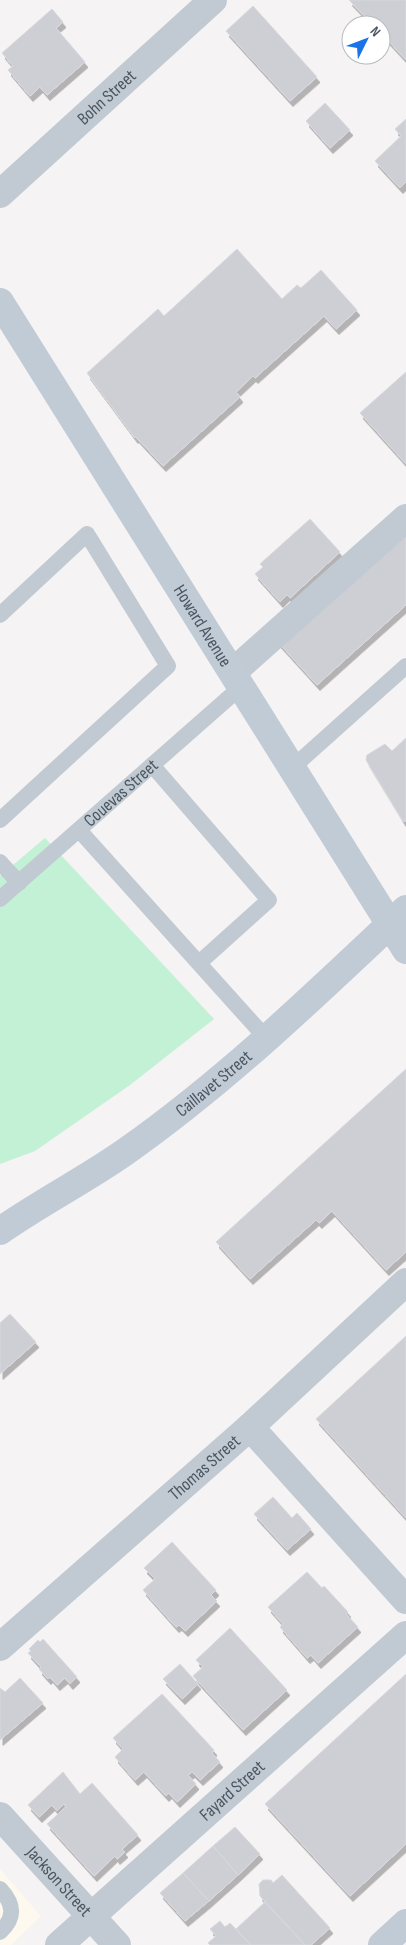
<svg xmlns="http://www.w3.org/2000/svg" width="406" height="1945" font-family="'Sofia Sans Condensed',sans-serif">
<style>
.commercial{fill:#fdf9ef}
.green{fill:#c3f1d5}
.building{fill:#cdcfd5;stroke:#d7d9de;filter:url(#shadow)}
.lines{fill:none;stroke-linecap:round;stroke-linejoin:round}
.lane{stroke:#c1cad2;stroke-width:16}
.street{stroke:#c1cad2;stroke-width:28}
.secondary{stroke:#c1cbd6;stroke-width:28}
.labels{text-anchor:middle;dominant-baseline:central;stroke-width:4;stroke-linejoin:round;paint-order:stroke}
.street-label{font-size:18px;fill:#4a5661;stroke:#fff}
</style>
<defs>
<filter id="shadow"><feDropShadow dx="3" dy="5.5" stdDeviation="0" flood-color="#0004"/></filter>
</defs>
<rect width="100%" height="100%" fill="#f5f3f3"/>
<path class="commercial" d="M0 1869 41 1916 11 1945H0Z"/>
<path class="green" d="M45 838 214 1019 130 1085 35 1151 0 1164V876Z"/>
<path class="building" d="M349 0H406V60L381 33V25H373Z
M253 6 317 77 290 101 226 31Z
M52 9 63 22 56 28 85 62 47 95 40 87 30 96 8 70 13 66 2 53Z
M325 103 350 130 330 148 306 121Z
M406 119V182L400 188 375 161 401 136 395 129Z
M237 249 282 299 297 285 301 288 321 270 357 310 336 329 324 316 255 378 253 376 236 392 240 397 163 466 136 437 135 438 87 373 158 309 164 316Z
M406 372V464L360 413Z
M310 519 340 552 290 598 287 595 280 602 255 574 263 567 260 564Z
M406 529V605L317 685 277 641Z
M406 738V821H403L366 760 367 755 385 744 392 751Z
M406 1069V1252L386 1270 332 1211 319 1223 316 1220 250 1279 216 1242Z
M10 1314 36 1342 0 1374V1323Z
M406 1336V1518L316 1419Z
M273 1497 292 1518 297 1513 311 1529 287 1550 254 1514Z
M172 1542 216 1590 211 1595 217 1601 185 1631 179 1625 176 1627 143 1590 155 1579 144 1568Z
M307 1572 322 1588 324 1586 348 1612 346 1614 358 1627 318 1663 311 1655 307 1658 280 1627 283 1624 268 1607Z
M230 1628 287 1690 243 1730 193 1676 203 1667 196 1660Z
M43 1639 77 1677 70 1684 65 1678 57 1685 50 1677 48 1679 39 1669 41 1667 28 1653 31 1651 29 1649 38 1640 40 1642Z
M180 1664 198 1684 182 1699 163 1679Z
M406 1674V1844L350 1896 265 1804Z
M20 1678 43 1703 0 1740V1688L5 1692Z
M162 1694 214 1750 212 1753 220 1762 200 1780 192 1772 188 1775 196 1784 177 1802 169 1793 166 1796 144 1772 135 1780 115 1757 123 1749 113 1738Z
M63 1772 80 1794 92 1783 138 1835 122 1849 125 1852 117 1859 115 1856 94 1876 47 1824 66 1807 64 1804 57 1811 52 1805 39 1817 28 1805Z
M235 1827 260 1854 238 1875 213 1846Z
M213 1846 238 1875 209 1901 183 1873Z
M183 1873 209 1901 185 1921 160 1893Z
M282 1875 330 1928 311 1945H305L260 1896 259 1884 263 1880H271L273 1883Z
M265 1902 305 1945H251L236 1929Z
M220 1921 225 1927 230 1923 251 1945H210L208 1943 216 1936 210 1929Z"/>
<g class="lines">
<g class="lane">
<path d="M0 615 87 534 168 666 0 820"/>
<path d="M152 765 269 900 199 963"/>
<path d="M292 768 406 666"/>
<path d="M79 830 266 1038"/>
<path d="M0 862 19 883"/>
<path id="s1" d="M0 899 242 686"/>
<path d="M0 1889C14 1904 16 1917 0 1932"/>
</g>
<g class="street">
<path id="s2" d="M0 194 213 0"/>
<path d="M233 672 406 518"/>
<path d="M250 1427 406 1600"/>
<path id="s3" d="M0 1647 250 1427 406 1282"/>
<path id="s4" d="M0 1816 117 1945"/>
<path id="s5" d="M59 1945 406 1635"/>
</g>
<g class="secondary">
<path id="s6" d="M0 302 406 950"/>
<path id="s7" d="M0 1231C40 1203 85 1180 125 1152 226 1081 316 994 406 909"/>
<path d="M382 1945 406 1923"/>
</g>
</g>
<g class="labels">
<g class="street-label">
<text stroke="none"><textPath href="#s2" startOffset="144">Bohn Street</textPath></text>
<text stroke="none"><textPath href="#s6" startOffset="382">Howard Avenue</textPath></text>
<text stroke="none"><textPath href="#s1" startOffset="161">Couevas Street</textPath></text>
<text stroke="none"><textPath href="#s7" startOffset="260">Caillavet Street</textPath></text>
<text stroke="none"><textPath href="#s3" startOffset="272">Thomas Street</textPath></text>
<text stroke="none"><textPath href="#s5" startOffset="232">Fayard Street</textPath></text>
<text stroke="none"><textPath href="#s4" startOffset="88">Jackson Street</textPath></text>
</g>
</g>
<g transform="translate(366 40) rotate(48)"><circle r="24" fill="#ffffff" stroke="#b7bbc0"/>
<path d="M0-4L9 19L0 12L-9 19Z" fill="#1a73e8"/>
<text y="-8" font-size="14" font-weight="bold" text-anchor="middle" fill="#4a5661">N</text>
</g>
</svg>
